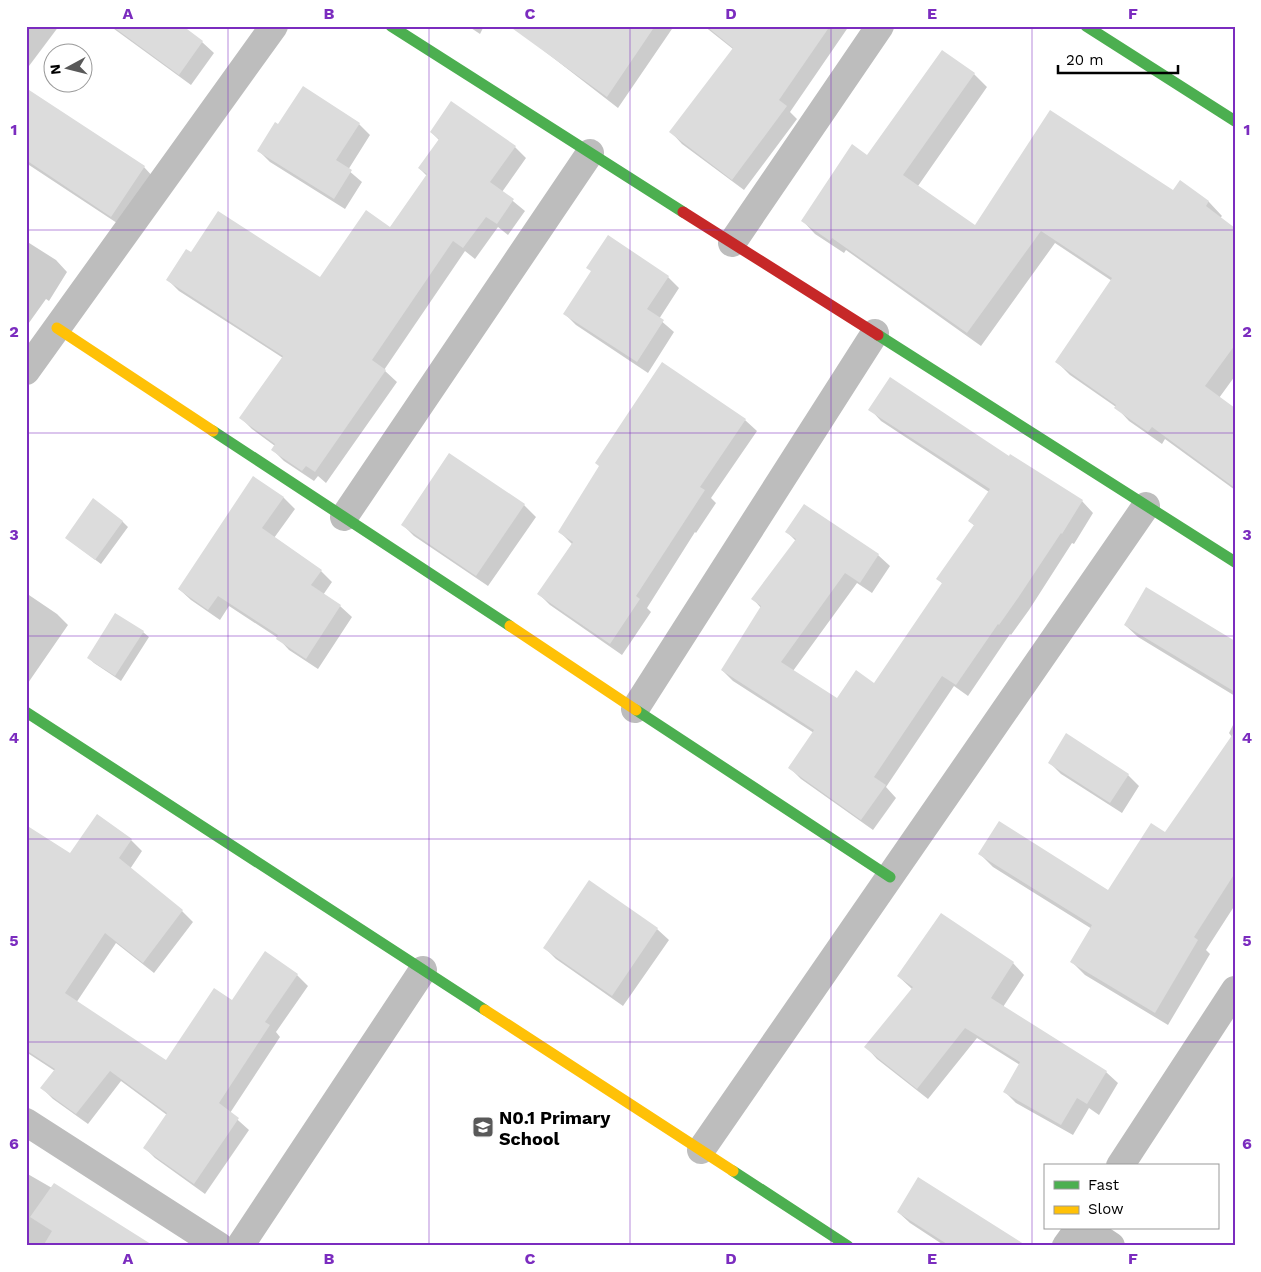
<svg xmlns="http://www.w3.org/2000/svg" width="1261" height="1272" font-family="'Work Sans',sans-serif">
<style>
.shadow{fill:#0003}
.building{fill:#dcdcdc}
.lines{fill:none;stroke-linecap:round;stroke-linejoin:round}
.street{stroke:#bdbdbd;stroke-width:28}
.fast{stroke:#4caf50;stroke-width:11}
.slow{stroke:#ffc107;stroke-width:11}
.jam{stroke:#c62828;stroke-width:11}
.grid{fill:none;stroke:#7b2cbf;stroke-width:1;stroke-opacity:0.55}
.labels{text-anchor:middle;dominant-baseline:central;stroke-width:4.5;stroke-linejoin:round;paint-order:stroke}
.poi-label{font-size:18px;font-weight:bold;fill:#000;stroke:#fff;text-anchor:start}
.neatline{fill:none;stroke:#7b2cbf;stroke-width:2}
.grid-label{font-size:16px;text-anchor:middle;font-weight:bold;fill:#7b2cbf}
</style>
<rect width="100%" height="100%" fill="#fff"/>
<path class="shadow" d="M26 26H59L26 70Z
M110 26H181L202 42 214 53 191 85Z
M468 26H484L480 34Z
M512 26H674L618 108Z
M704 26H849L790 112 797 119 744 190 682 144 671 132 733 49Z
M974 74 987 87 918 186 976 227 1174 192 1180 182 1209 202 1222 216 1220 218 1235 230V376L1219 398 1235 409V490L1165 439 1162 444 1129 421 1116 407 1070 375 1057 362 1112 281 1055 243 981 346 846 250 844 253 815 234 802 220 868 156Z
M359 124 370 135 348 170 362 182 345 209 270 162 259 151Z
M431 132 515 147 526 158 502 192 525 211 508 235 498 227 475 259 465 251 384 370 397 382 326 483 318 476 314 481 284 461 273 450 275 446 252 429 241 418 283 358 179 291 168 280 191 253 320 279 390 228 427 176 419 168 439 140Z
M26 141 144 167 155 179 123 227 29 165 26 162Z
M26 241 56 260 67 272 49 301 46 299 26 327Z
M668 277 679 288 659 319 674 332 648 373 576 325 565 314Z
M870 409 1010 458 1082 501 1093 513 1074 544 1072 543 1029 610 1011 635 1010 634 968 696 954 686 886 787 896 798 873 830 801 779 789 767 814 733 733 681 722 670 761 608 753 599 796 541 787 532 878 555 890 566 872 593 857 583 793 671 837 699 875 685 943 584 938 579 975 526 969 521 989 492 881 421Z
M745 420 757 431 711 498 716 503 696 533 695 532 647 608 651 612 622 655 550 605 539 594 572 544 560 532Z
M450 455 524 505 536 517 488 586 414 536 403 525Z
M254 478 284 498 295 509 274 538 321 571 332 582 323 595 340 606 352 617 318 669 289 650 278 638 229 606 220 620 191 600 179 589Z
M122 521 128 527 101 564 66 538Z
M26 593 57 614 68 625 28 683 26 682Z
M1125 625 1235 647V696L1138 637Z
M143 632 149 637 121 681 94 663 89 658Z
M1235 721V905L1206 950 1210 954 1168 1025 1085 975 1072 962 1092 929 993 867 980 854 1108 891 1165 834 1232 737 1229 733Z
M1050 763 1128 775 1139 786 1122 813 1061 774Z
M26 826 70 854 131 840 142 851 130 869 182 911 193 922 154 973 116 943 76 1003 167 1062 232 1001 297 975 308 986 276 1032 280 1037 230 1113 249 1130 205 1194 155 1158 145 1148 167 1115 121 1081 88 1124 53 1099 42 1088 55 1071 26 1052Z
M941 915 1013 963 1024 975 1003 1007 1106 1072 1118 1083 1099 1115 1089 1108 1073 1135 1016 1103 1005 1092 1020 1065 977 1038 928 1099 877 1059 866 1047 912 989 898 976Z
M657 929 669 940 623 1006 556 959 545 948Z
M26 1173 52 1188 149 1246H26Z
M898 1212 1003 1246H945L910 1223Z"/>
<path class="building" d="M112 26H183L203 41 179 75Z
M509 26H655L607 97Z
M706 26H830L779 100 787 106 732 180 669 132 733 48Z
M942 50 975 73 903 175 975 225 1050 110 1173 190 1180 180 1209 201 1206 206 1235 228V345L1205 386 1235 408V488L1152 427 1148 432 1114 408 1116 405 1055 362 1112 278 1041 231 967 333 832 238 830 241 801 221 852 144 867 155Z
M303 86 360 123 336 160 352 170 334 199 257 151 275 122 278 124Z
M26 88 145 166 111 217 26 160Z
M451 101 516 146 490 182 514 199 497 224 486 217 463 248 453 241 372 360 386 370 315 472 306 466 302 471 271 450 275 444 239 418 283 356 166 280 186 249 191 252 218 211 320 277 366 210 390 227 427 174 418 168 439 139 430 132Z
M608 235 669 276 647 309 664 320 637 362 563 314 591 271 586 268Z
M662 362 746 419 700 487 705 490 636 596 640 599 610 644 537 594 573 542 558 532 599 466 595 463Z
M890 377 1009 456 1010 454 1083 500 1062 534 1061 533 1018 598 999 625 998 624 956 685 942 676 874 777 886 785 861 820 788 768 814 730 721 670 761 606 751 599 796 539 785 532 804 504 879 554 860 583 845 573 781 662 837 698 856 670 874 683 942 583 936 579 974 525 968 521 990 489 868 410Z
M449 453 525 504 476 576 401 525Z
M253 476 284 497 262 528 322 570 311 585 341 605 306 659 276 639 278 635 218 596 208 610 178 589Z
M93 498 123 521 95 560 65 538Z
M1146 587 1235 641V692L1124 625Z
M115 613 144 631 115 676 87 658Z
M1235 731V873L1194 937 1198 940 1155 1013 1070 962 1092 925 978 854 999 821 1108 890 1151 823 1165 832Z
M1066 733 1129 774 1110 803 1048 763Z
M97 814 132 839 119 858 183 910 143 963 105 933 65 993 166 1060 214 988 232 1000 265 951 298 974 265 1022 270 1025 219 1103 239 1118 194 1184 143 1148 167 1113 110 1071 76 1114 40 1088 55 1069 26 1050V825L70 853Z
M589 880 658 928 612 996 543 948Z
M941 913 1014 962 991 998 1107 1071 1087 1104 1077 1098 1061 1125 1003 1092 1020 1062 965 1028 917 1089 864 1047 913 987 897 976Z
M918 1177 1027 1246H950L897 1212Z
M54 1183 154 1246H43L52 1231 30 1217Z"/>
<g class="lines">
<path class="street" d="M732 243 880 26
M26 371 274 26
M344 517 590 153
M635 709 875 333
M26 1122 219 1246
M701 1150 1146 506
M1120 1166 1235 990
M1084 1228 1111 1246
M240 1246 423 970
M1066 1246 1079 1228"/>
<path class="fast" d="M391 26 683 212
M1086 26 1235 121
M878 335 1235 562
M213 431 510 626
M636 710 890 877
M26 712 485 1010
M733 1171 848 1246"/>
<path class="slow" d="M57 328 213 431
M510 626 636 710
M485 1010 733 1171"/>
<path class="jam" d="M683 212 878 335"/>
</g>
<path class="grid" d="M228 26V1246M429 26V1246M630 26V1246M831 26V1246M1032 26V1246M26 230H1235M26 433H1235M26 636H1235M26 839H1235M26 1042H1235"/>
<defs>
<g id="school-square" transform="scale(1.125)"><rect x="-9" y="-9" width="18" height="18" rx="4" fill="#595959" stroke="#fff"/><path d="M0-5L7-2L0 1L-7-2ZM-4 1L0 2.5L4 1V4Q0 6-4 4Z" fill="#fff"/></g>
</defs>
<g fill-rule="evenodd">
<use href="#school-square" x="483" y="1127"/>
</g>
<g class="labels">
<g class="poi-label">
<text x="499" y="1117">N0.1 Primary<tspan x="499" dy="21">School</tspan></text>
</g>
</g>
<rect width="1261" height="1272" fill="none" stroke="#ffffff" stroke-width="55"/>
<rect x="1044" y="1164" width="175" height="65" fill="#ffffff" stroke="#999999"/>
<rect x="1054" y="1181" width="25" height="8" fill="#4caf50" stroke="#999999"/>
<text x="1088" y="1190" font-size="15" fill="#000000">Fast</text>
<rect x="1054" y="1206" width="25" height="8" fill="#ffc107" stroke="#999999"/>
<text x="1088" y="1214" font-size="15" fill="#000000">Slow</text>
<g transform="translate(68 68) rotate(263)"><circle r="24" fill="#ffffff" stroke="#999999"/>
<path d="M0-4L9 19L0 12L-9 19Z" fill="#595959"/>
<text y="-8" font-size="14" font-weight="bold" text-anchor="middle" fill="#000000">N</text>
</g>
<path d="M1058 65v8h120v-8" fill="none" stroke="#000000" stroke-width="2.5"/>
<text x="1066" y="65" font-size="15" fill="#000000" stroke="#ffffff" stroke-width="4" paint-order="stroke">20 m</text>
<rect x="28" y="28" width="1206" height="1216" class="neatline"/>
<g class="grid-label">
<text x="128" y="19">A</text>
<text x="329" y="19">B</text>
<text x="530" y="19">C</text>
<text x="731" y="19">D</text>
<text x="932" y="19">E</text>
<text x="1133" y="19">F</text>
<text x="14" y="135">1</text>
<text x="1247" y="135">1</text>
<text x="14" y="337">2</text>
<text x="1247" y="337">2</text>
<text x="14" y="540">3</text>
<text x="1247" y="540">3</text>
<text x="14" y="743">4</text>
<text x="1247" y="743">4</text>
<text x="14" y="946">5</text>
<text x="1247" y="946">5</text>
<text x="14" y="1149">6</text>
<text x="1247" y="1149">6</text>
<text x="128" y="1264">A</text>
<text x="329" y="1264">B</text>
<text x="530" y="1264">C</text>
<text x="731" y="1264">D</text>
<text x="932" y="1264">E</text>
<text x="1133" y="1264">F</text>
</g>
</svg>
